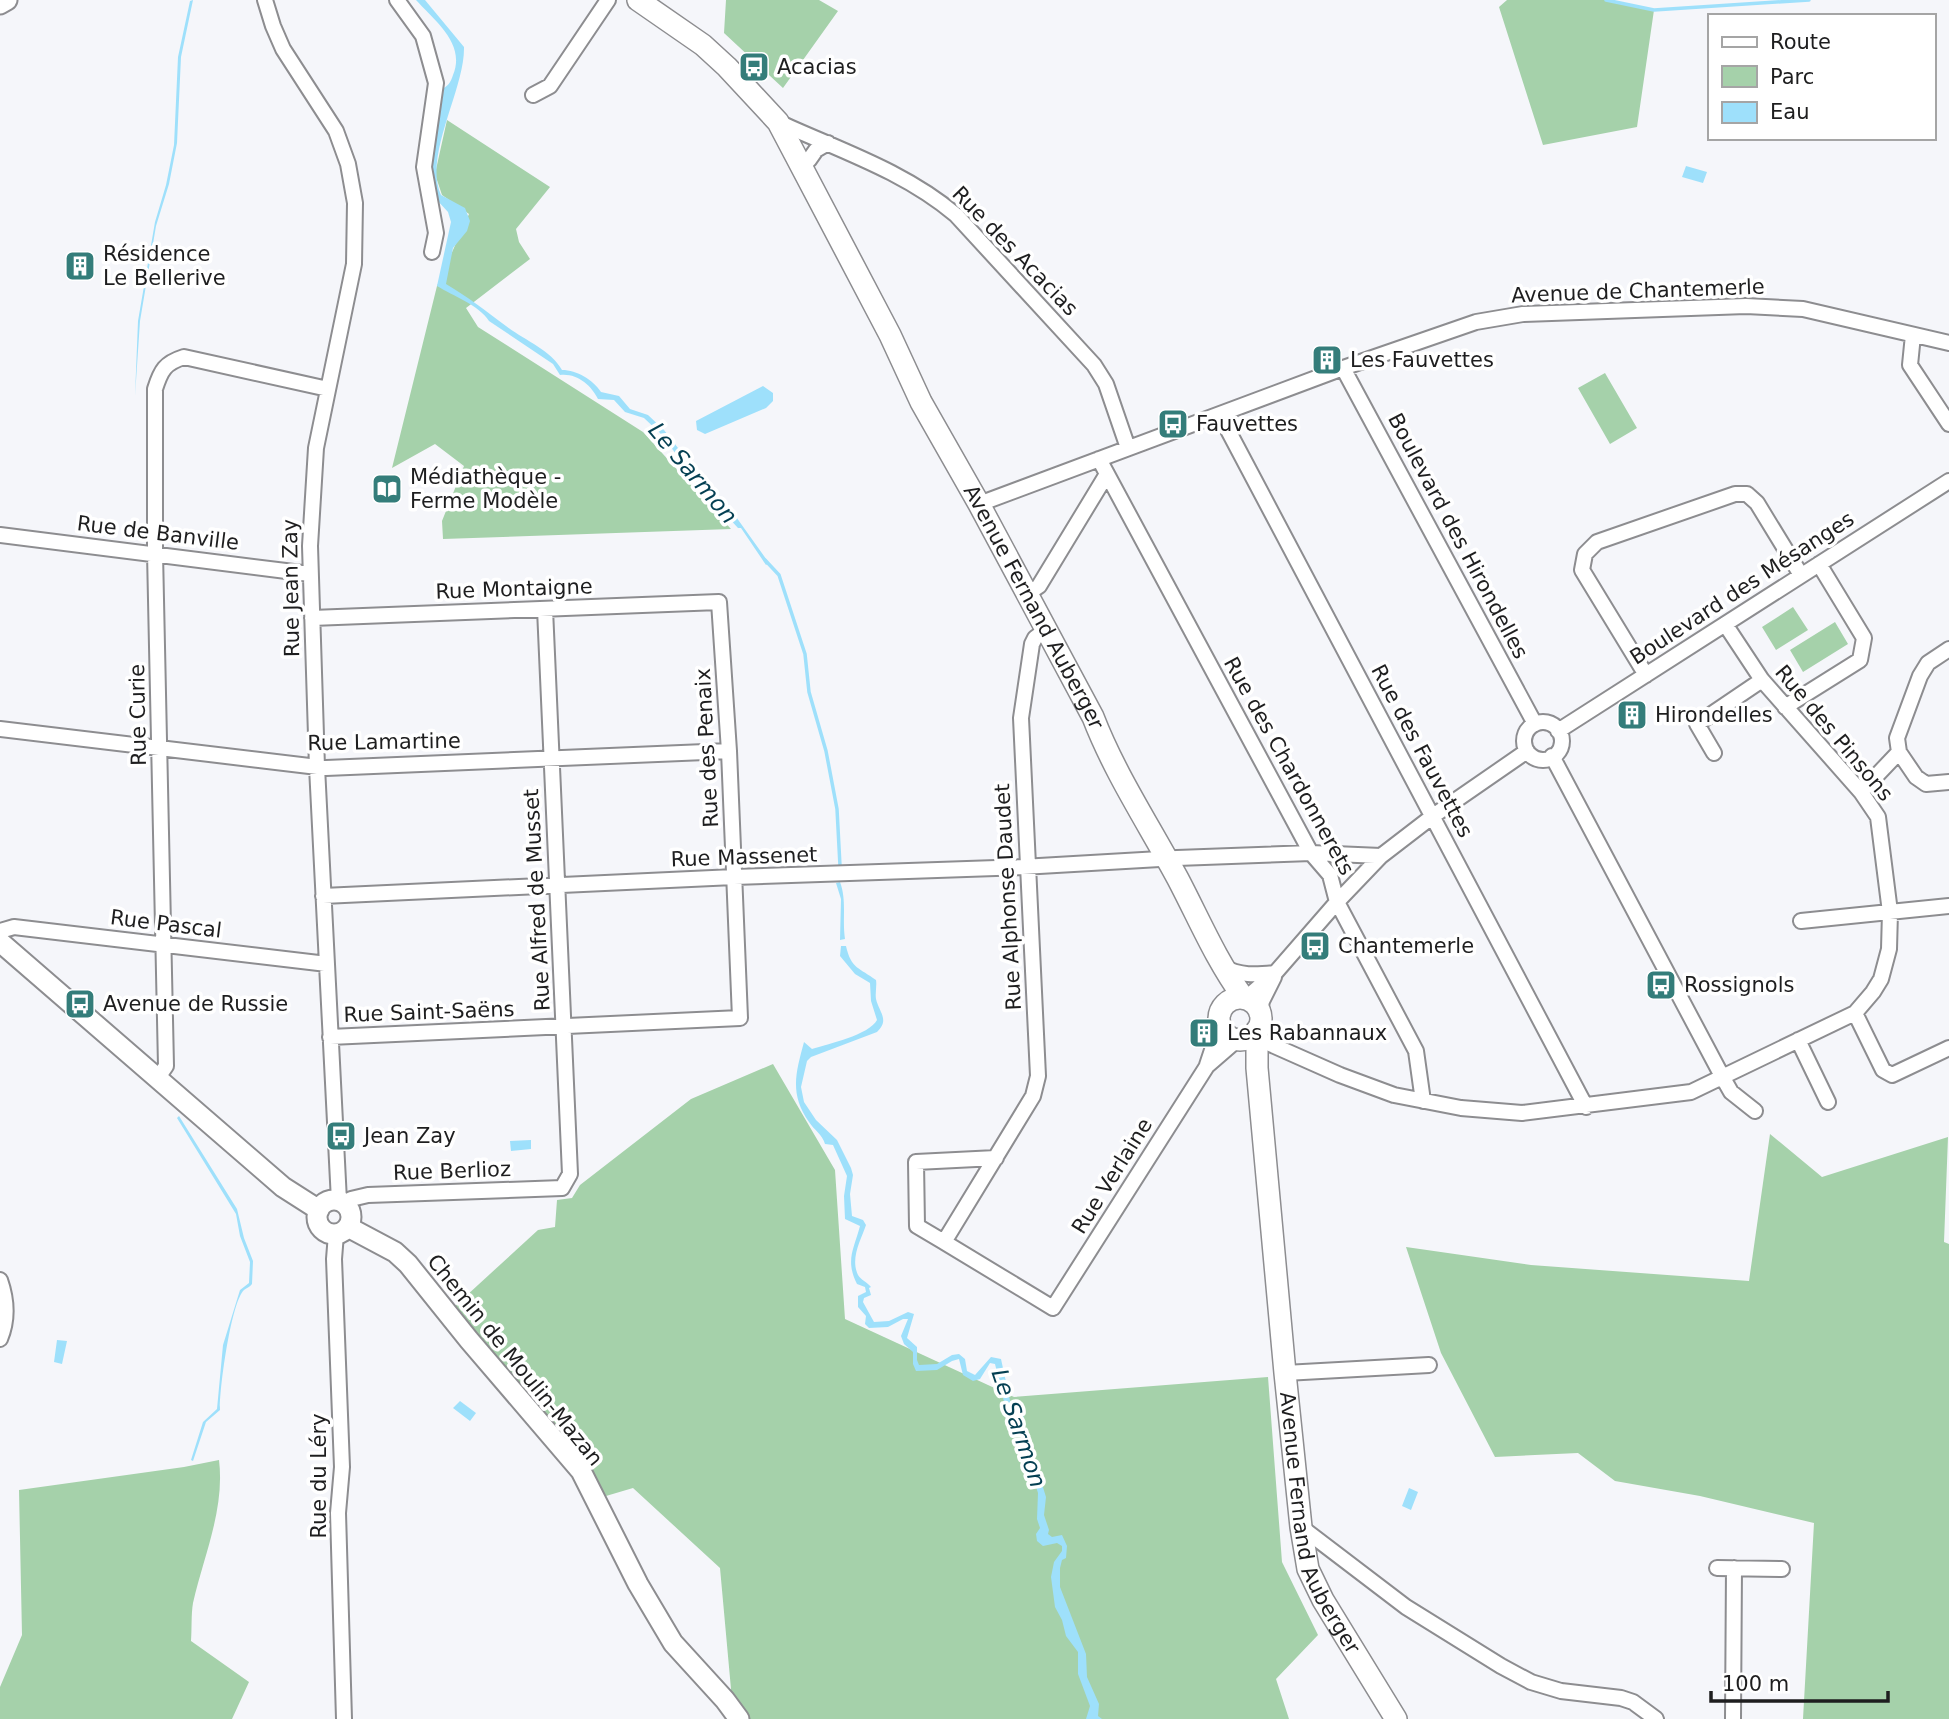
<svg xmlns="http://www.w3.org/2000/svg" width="1949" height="1719" font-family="'DejaVu Sans',sans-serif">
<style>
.green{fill:#a5d1aa}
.water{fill:#9ee0fb}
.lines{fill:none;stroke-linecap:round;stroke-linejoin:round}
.stream{stroke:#9ee0fb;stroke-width:3.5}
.street-casing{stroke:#8d8d90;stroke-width:18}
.secondary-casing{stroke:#8d8d90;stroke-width:23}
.primary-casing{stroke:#8d8d90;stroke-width:24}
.street{stroke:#fff;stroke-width:14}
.secondary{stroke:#fff;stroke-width:19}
.primary{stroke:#fff;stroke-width:21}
.labels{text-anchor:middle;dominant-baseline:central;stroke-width:7;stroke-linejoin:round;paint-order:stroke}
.poi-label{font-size:21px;fill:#1e1e1f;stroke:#fff;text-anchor:start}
.street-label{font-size:21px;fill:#1e1e1f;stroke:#fff}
.water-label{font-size:23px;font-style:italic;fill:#043f52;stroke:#fff}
</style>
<rect width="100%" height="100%" fill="#f5f6fa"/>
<path class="green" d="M726 0H819L838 11 783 88 724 33Z
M1507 0H1606L1654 10 1637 127 1543 145 1499 7Z
M447 120 550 187 516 229 519 242 530 259 466 308 478 327 643 432 731 529 443 539 442 521 464 466 435 444 392 468 437 286 469 214 442 195 435 174Z
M1605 373 1637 428 1610 444 1578 388Z
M1793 607 1808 630 1776 650 1762 627Z
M1835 622 1848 644 1803 672 1790 650Z
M773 1064 835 1170 845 1319 1014 1397 1268 1377 1282 1562 1318 1635 1276 1679 1289 1719H730L731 1689 720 1568 633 1488 606 1496 588 1465 454 1307 538 1230 555 1227 557 1200 572 1198 580 1185 691 1099Z
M1770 1134 1822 1177 1948 1137 1944 1242 1949 1244V1719H1803L1814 1523 1700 1496 1615 1481 1578 1453 1495 1457 1441 1353 1406 1247 1531 1265 1749 1281Z
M219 1460C225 1509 204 1555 193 1603 191 1615 192 1628 191 1641L249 1682 232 1719H0V1687L22 1635 19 1490 184 1467Z"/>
<path class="water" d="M193 0 181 57 177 143 169 184 156 226 140 321 135 396 138 321 155 222 166 185 174 145 178 57 190 1Z
M416 0H425L464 47C465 89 423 156 441 195L465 208 470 221 467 231 453 248 446 284C468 297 486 311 506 326 524 340 551 350 562 370 577 370 593 380 601 392L619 396 630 409 648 415 664 430 706 484 734 514 769 563 766 565 741 528H738L703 490 661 434 644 418 625 412 614 400 598 399C591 385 577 373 560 375L553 364 489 321C479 305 453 296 437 286L451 222 448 212 436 199 431 171 444 88C449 85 451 81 453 75 466 44 435 21 416 0Z
M1686 166 1707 172 1703 183 1682 177Z
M763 386 773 393V401L766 408 705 434 697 430 696 421Z
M840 882C847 901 842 919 845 939L840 940 841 899 836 883Z
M841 946H846C851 969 860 968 876 980 877 986 875 993 876 999 879 1012 890 1020 877 1032L811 1057 807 1061 801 1087 804 1102 816 1120 837 1140 851 1168 853 1175 850 1194 852 1216 863 1220 866 1225C861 1240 850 1258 858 1275 861 1280 867 1282 871 1287L869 1288 871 1295 864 1298 863 1302 874 1322 889 1321 908 1312 914 1314 907 1338 917 1347V1360L919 1365 937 1364 952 1355 959 1354 965 1359 967 1371 975 1375 991 1357 1001 1359 1011 1405 1021 1408 1024 1418 1021 1424 1030 1437V1458L1037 1468 1046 1497 1044 1515 1049 1530 1048 1534 1052 1537 1062 1535 1067 1546 1066 1558 1062 1560 1060 1568V1587L1086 1654 1087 1677 1099 1704 1098 1716 1102 1719H1086L1090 1706 1078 1674V1652L1066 1636 1062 1620 1055 1607 1051 1577 1054 1562 1062 1551V1546L1057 1543 1043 1546 1037 1541 1036 1534 1040 1528 1037 1519 1038 1493 1031 1471 1024 1460 1025 1442 1016 1428V1415L1005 1406 995 1364 990 1363 980 1379 973 1381 963 1375 959 1359 952 1361 937 1370 916 1371 913 1364V1352L904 1344 901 1336 908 1319H903L888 1327 869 1328 865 1324 866 1316 858 1307V1296L866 1292 865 1287 857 1284C845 1260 854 1249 860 1226L845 1219 844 1196 847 1176 833 1145 825 1144C822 1134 814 1130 809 1122 789 1094 796 1072 804 1042L812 1049C828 1044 869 1035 877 1020L871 1001 870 983 855 974 840 956Z
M179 1116 237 1209 244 1238 253 1261 252 1284C250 1287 246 1288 244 1290 231 1302 219 1391 220 1410L206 1422 193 1461 191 1460 203 1422 217 1409 223 1345 240 1290 249 1283 250 1262 240 1236 236 1214 177 1118Z
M531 1140V1149L511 1151 510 1141Z
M57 1340 67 1341 62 1364 54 1362Z
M460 1401 476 1413 470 1421 453 1408Z
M1409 1488 1418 1492 1411 1510 1402 1506Z"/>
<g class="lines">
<path class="stream" d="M1606 0 1654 10 1809 0
M765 560 779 575 805 654 809 692 826 751 837 809 840 866"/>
<g class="street-casing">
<path id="street" d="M265 0 273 26 283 49 336 131 348 164 355 203 354 264 316 448 310 546 317 767 339 1201
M397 0 423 36 436 83 424 167 436 233 432 252
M533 95 550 86 608 0
M778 122C839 150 904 171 956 215L1094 365 1106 384 1128 448
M809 160 816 150 828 143
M1913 335 1910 365 1949 424
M1343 368 1535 724
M1220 415 1586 1107
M1099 459 1311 853 1330 875 1337 902 1416 1051 1423 1101
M979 504 1343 368 1476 322 1523 314 1746 306 1803 309 1949 343
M0 535 310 574
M1027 594 1039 586 1107 474
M312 618 719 602 729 751 740 1018 330 1037
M1046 630 1035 638 1032 644 1021 718 1038 1076 1033 1096 944 1242 1053 1308 1207 1066 1237 1040
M1949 649 1928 663 1920 676 1897 738 1899 752 1916 777 1926 784 1949 782
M1646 675 1582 570 1585 554 1597 542 1735 494H1747L1757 503 1801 575
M1785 707 1860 660 1864 638 1819 564
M1524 741a19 19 0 1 1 38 0a19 19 0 1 1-38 0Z
M0 729 326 768 729 751
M1558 731 1949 481
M1714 753 1697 724 1762 680
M1552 756 1723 1078 1731 1092 1755 1111
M1861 792 1899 752
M323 896 734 877 1022 867 1177 858 1311 853 1381 856
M1801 921 1949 906
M0 931 14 927 327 964
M1223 967C1240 976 1256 975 1274 973
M1246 998 1276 972 1337 902 1381 856 1433 816 1527 751
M1260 1012 1262 1001 1274 977
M1855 1013 1883 1070 1892 1075 1949 1048
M1252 1036 1340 1075 1394 1095 1461 1108 1522 1113 1691 1092 1855 1013 1873 992 1881 979 1889 949 1890 912 1878 817 1861 792 1762 680 1725 624
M1798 1040 1828 1102
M1207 1065 1220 1026
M157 1079 166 1066 155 553V389C161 370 165 363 184 357L328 389
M346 1204 351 1199 368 1195 562 1188 570 1174 545 609
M336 1234 334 1259 342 1467 338 1513 344 1719
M944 1242 917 1226 916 1162 996 1158
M0 1280C7 1300 8 1320 0 1339
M1285 1373 1429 1365
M1300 1523 1301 1527 1406 1607 1501 1666 1531 1682 1561 1691 1621 1698 1633 1702 1656 1719
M1717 1568 1782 1569
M1733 1719 1734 1568"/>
</g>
<g class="secondary-casing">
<path id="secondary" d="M0 4 7 0
M0 942 283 1187 319 1210
M317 1217a17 17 0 1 1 34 0a17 17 0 1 1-34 0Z
M348 1227 395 1252 408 1264 469 1340 581 1471 638 1584 673 1643 725 1700 739 1719"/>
</g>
<g class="primary-casing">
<g id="primary">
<path id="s1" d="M638 0 703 45 727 67 778 122 890 335 921 402 979 504 1093 717C1115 774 1149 825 1178 879 1200 921 1215 958 1243 997"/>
<circle cx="1240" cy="1019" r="21"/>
<path id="s2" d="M1257 1030V1068L1285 1373 1301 1527 1308 1569 1323 1600 1396 1719"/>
</g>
</g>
<use href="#street" class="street"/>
<use href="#secondary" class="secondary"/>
<use href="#primary" class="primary"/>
</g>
<defs>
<g id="bus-square" transform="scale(1.575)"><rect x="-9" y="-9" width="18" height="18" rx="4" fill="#347d7a" stroke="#fff"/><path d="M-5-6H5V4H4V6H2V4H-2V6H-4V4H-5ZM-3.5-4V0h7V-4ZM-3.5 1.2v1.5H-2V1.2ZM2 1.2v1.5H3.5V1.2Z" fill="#fff"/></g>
<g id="building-square" transform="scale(1.575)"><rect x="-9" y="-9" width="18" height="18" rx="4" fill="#347d7a" stroke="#fff"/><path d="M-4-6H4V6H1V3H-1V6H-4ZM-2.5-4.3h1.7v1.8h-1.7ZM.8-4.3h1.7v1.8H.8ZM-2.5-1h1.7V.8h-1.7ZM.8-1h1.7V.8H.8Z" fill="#fff"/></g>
<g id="library-square" transform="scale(1.575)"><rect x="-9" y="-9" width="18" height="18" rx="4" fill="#347d7a" stroke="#fff"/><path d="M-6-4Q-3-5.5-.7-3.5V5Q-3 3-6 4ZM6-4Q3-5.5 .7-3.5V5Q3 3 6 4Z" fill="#fff"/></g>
</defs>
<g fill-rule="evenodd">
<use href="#bus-square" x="754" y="67"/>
<use href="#building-square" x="80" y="266"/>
<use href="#building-square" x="1327" y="360"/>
<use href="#bus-square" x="1173" y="424"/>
<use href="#library-square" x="387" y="489"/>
<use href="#building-square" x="1632" y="715"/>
<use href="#bus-square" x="1315" y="946"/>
<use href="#bus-square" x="1661" y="985"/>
<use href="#bus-square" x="80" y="1004"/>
<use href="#building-square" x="1204" y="1033"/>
<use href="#bus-square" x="341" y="1136"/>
</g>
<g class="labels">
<g class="poi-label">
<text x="777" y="67">Acacias</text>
<text x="103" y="254">Résidence<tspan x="103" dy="24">Le Bellerive</tspan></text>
<text x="1350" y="360">Les Fauvettes</text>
<text x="1196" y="424">Fauvettes</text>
<text x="410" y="477">Médiathèque -<tspan x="410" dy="24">Ferme Modèle</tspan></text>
<text x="1655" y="715">Hirondelles</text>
<text x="1338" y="946">Chantemerle</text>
<text x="1684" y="985">Rossignols</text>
<text x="103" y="1004">Avenue de Russie</text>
<text x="1227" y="1033">Les Rabannaux</text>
<text x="364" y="1136">Jean Zay</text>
</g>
<g class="street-label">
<text transform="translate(1015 251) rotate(46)">Rue des Acacias</text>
<text transform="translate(1638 291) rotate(-2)">Avenue de Chantemerle</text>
<text transform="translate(158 533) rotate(7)">Rue de Banville</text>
<text transform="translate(1458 536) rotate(62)">Boulevard des Hirondelles</text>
<text transform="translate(291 588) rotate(-91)">Rue Jean Zay</text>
<text transform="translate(1742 588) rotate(-33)">Boulevard des Mésanges</text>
<text transform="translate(514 589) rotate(-2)">Rue Montaigne</text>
<text stroke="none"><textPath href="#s1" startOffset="735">Avenue Fernand Auberger</textPath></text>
<text transform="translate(138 715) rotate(-91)">Rue Curie</text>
<text transform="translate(1834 733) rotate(50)">Rue des Pinsons</text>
<text transform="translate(384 742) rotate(-1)">Rue Lamartine</text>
<text transform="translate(707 748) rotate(-93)">Rue des Penaix</text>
<text transform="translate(1422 751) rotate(62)">Rue des Fauvettes</text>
<text transform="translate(1289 766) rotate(61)">Rue des Chardonnerets</text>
<text transform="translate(744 857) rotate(-2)">Rue Massenet</text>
<text transform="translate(1008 897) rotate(-93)">Rue Alphonse Daudet</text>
<text transform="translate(537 900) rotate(-93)">Rue Alfred de Musset</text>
<text transform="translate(166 924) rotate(7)">Rue Pascal</text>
<text transform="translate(429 1012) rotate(-2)">Rue Saint-Saëns</text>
<text transform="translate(452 1171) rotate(-2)">Rue Berlioz</text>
<text transform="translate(1112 1176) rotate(-58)">Rue Verlaine</text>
<text transform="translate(515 1360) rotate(51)">Chemin de Moulin-Mazan</text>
<text transform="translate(319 1476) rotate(-90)">Rue du Léry</text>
<text stroke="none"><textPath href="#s2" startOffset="500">Avenue Fernand Auberger</textPath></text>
</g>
<g class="water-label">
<text transform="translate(693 473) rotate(50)">Le Sarmon</text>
<text transform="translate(1019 1428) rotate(71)">Le Sarmon</text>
</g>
</g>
<rect x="1708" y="14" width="228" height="126" fill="#ffffff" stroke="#a5a5a5" stroke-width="2"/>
<rect x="1722" y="37" width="35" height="10" fill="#ffffff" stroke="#a5a5a5" stroke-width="2"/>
<text x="1770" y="49" font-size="21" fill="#1e1e1f">Route</text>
<rect x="1722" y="66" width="35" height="21" fill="#a5d1aa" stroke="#a5a5a5" stroke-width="2"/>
<text x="1770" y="84" font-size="21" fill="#1e1e1f">Parc</text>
<rect x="1722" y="102" width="35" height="21" fill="#9ee0fb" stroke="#a5a5a5" stroke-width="2"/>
<text x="1770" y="119" font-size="21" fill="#1e1e1f">Eau</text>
<path d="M1711 1691v10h177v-10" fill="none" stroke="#1e1e1f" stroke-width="3.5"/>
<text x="1722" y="1691" font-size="21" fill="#1e1e1f" stroke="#ffffff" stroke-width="5" paint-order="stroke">100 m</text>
</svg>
